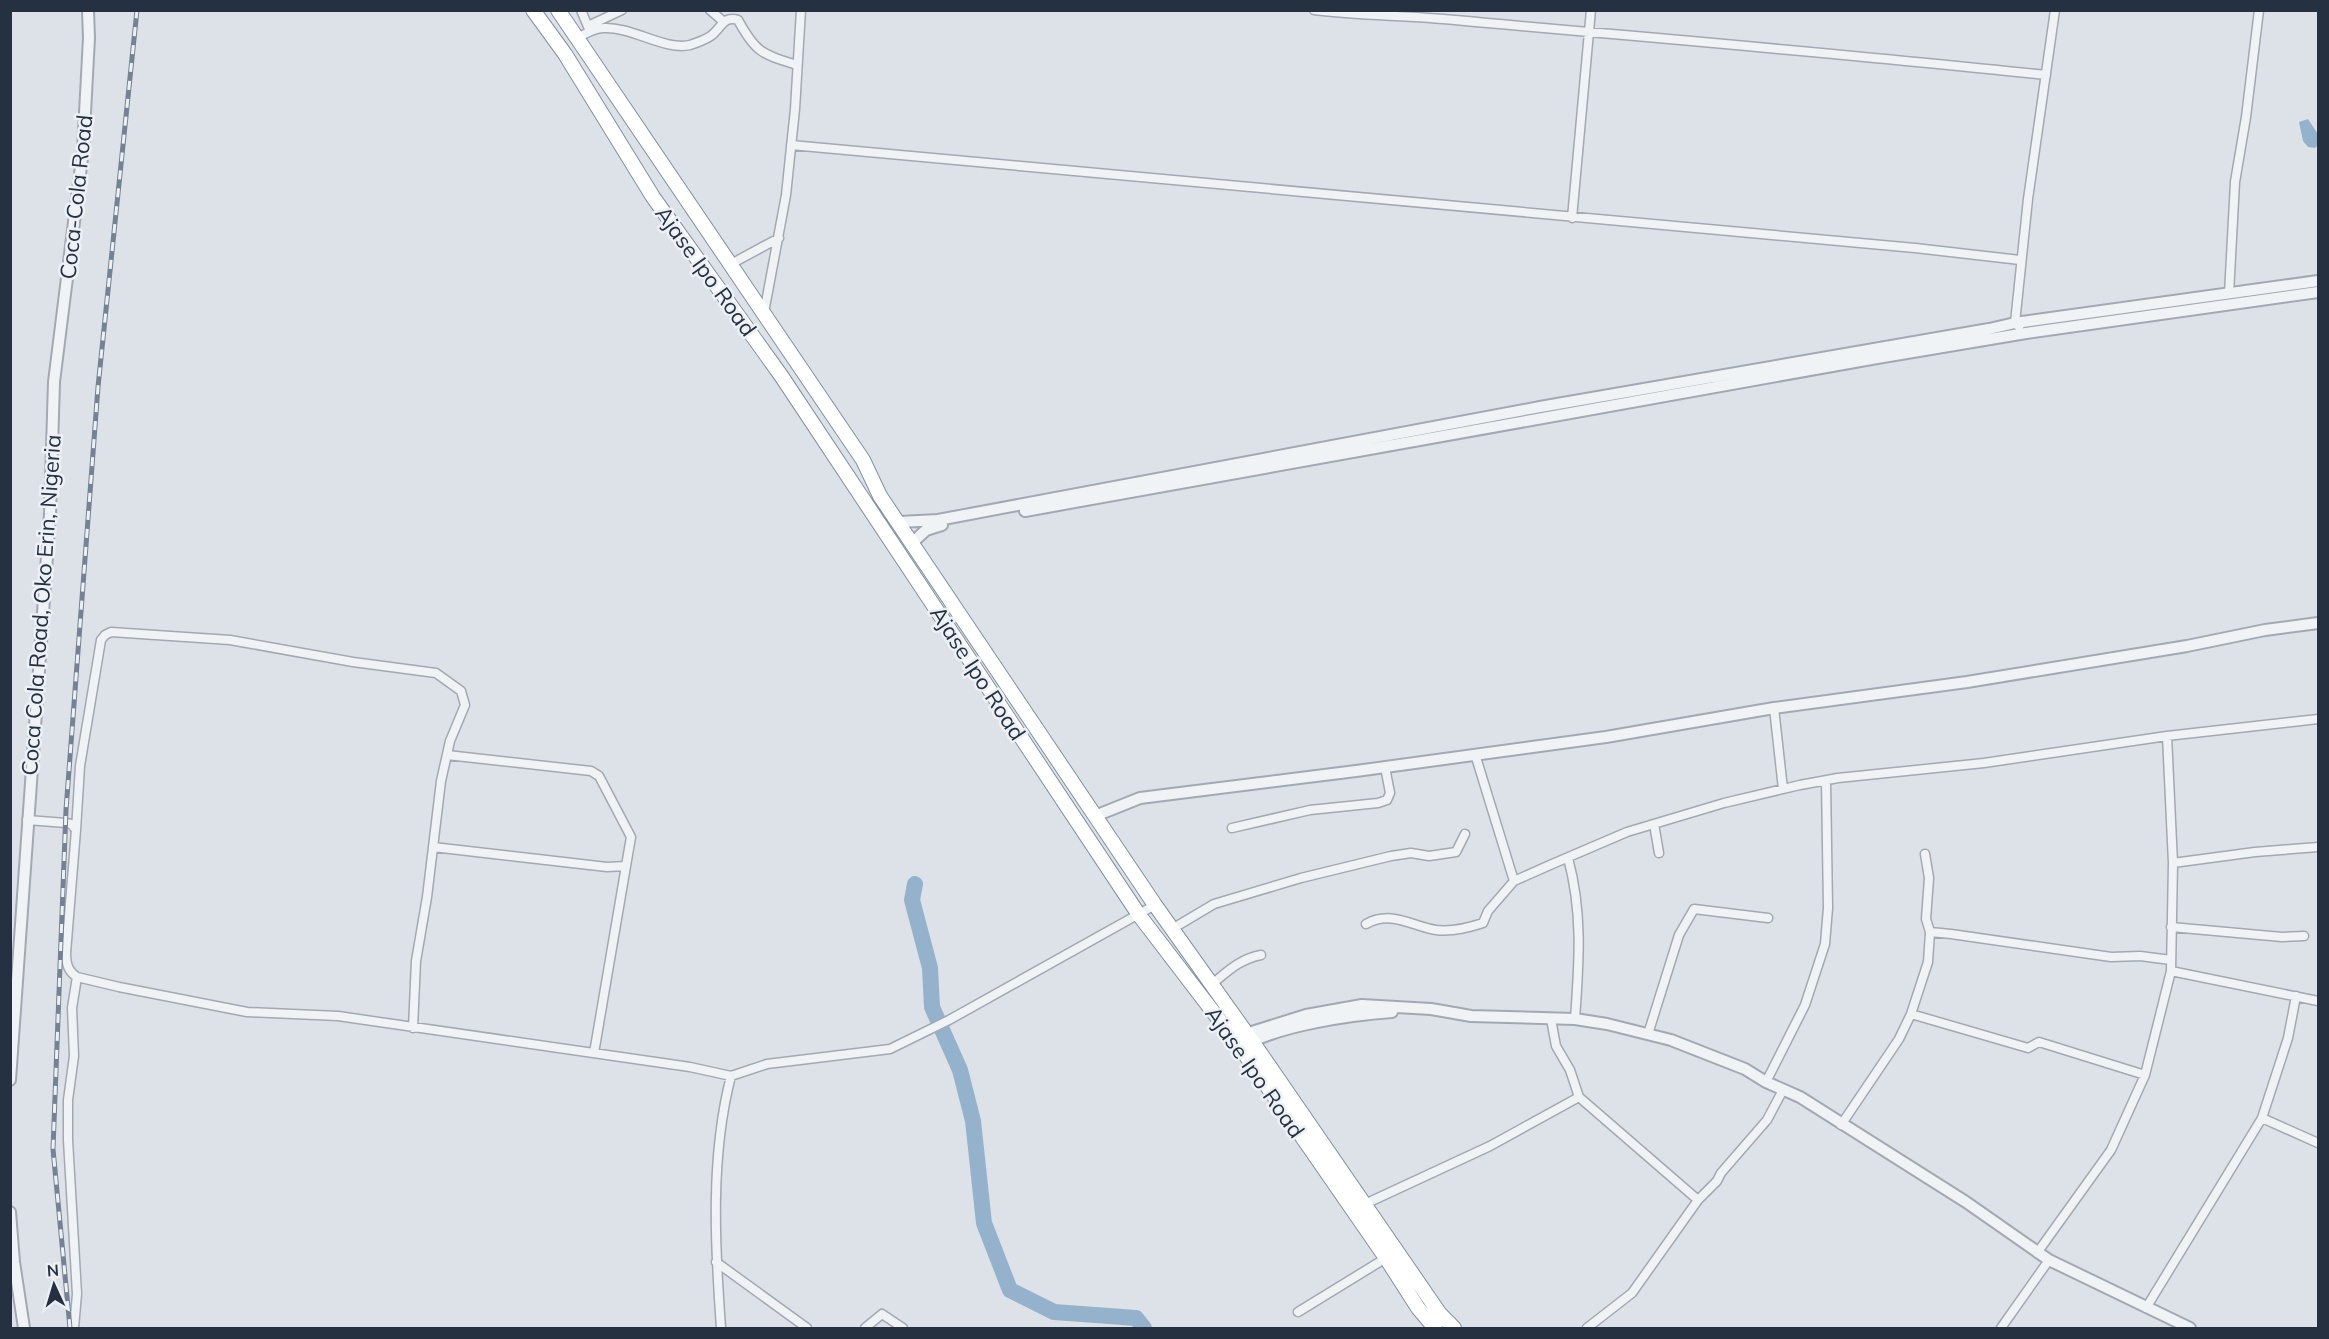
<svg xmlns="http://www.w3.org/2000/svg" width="2329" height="1339" font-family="Mulish,sans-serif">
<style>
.water{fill:#95b2cc}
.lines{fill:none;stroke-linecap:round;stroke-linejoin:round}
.river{stroke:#95b2cc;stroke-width:16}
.minor-casing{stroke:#a2a9b2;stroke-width:11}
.tertiary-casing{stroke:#a2a9b2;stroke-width:14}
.trunk-casing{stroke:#8490a0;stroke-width:16}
.minor{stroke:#f0f3f6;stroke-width:8}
.tertiary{stroke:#f0f3f6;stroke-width:10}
.trunk{stroke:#fff;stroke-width:14}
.rail-casing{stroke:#758293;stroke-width:5}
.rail{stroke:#edf1f6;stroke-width:3;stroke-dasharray:9;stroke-linecap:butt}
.labels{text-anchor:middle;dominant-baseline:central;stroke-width:5;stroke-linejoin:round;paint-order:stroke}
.street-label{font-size:22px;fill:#253140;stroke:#edf1f6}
</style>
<rect width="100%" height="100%" fill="#dde2e8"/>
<path class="water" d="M2308 119 2318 134V145L2315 148 2308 147 2303 141 2299 122Z"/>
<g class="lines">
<path class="river" d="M915 884 912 900 930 968 932 1007 960 1070 973 1121 984 1223 1010 1290 1054 1312 1136 1318 1144 1328"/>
<g class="minor-casing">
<path id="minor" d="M581 10 589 29
M710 10 724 22
M1314 10C1361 16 1408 15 1455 20 1652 38 1849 54 2046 75
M588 26 622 10
M577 38C585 34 594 28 603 28 631 26 665 51 690 45 698 42 706 40 712 35 721 28 724 15 738 20 756 53 762 54 797 65
M791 145 1915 248 2020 260
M1572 218 1591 10
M731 264 779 238
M2229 294 2235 182 2246 117 2259 10
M764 313 786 195 795 109 801 10
M2019 327 2015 323 2028 199 2055 10
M1774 708 1783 789
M1475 754 1514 881
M27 820 66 823 71 824 76 830 66 953C66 964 68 971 77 977L119 987 247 1012 338 1016 690 1067 731 1076 767 1064 890 1049 949 1020 1155 905
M1654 824 1659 853
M1232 828 1310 810 1378 803 1387 800 1390 793 1385 767
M76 830 80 766 101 640 105 635 111 632 230 640 353 662 436 673 461 691 465 705 450 741 441 781 427 897 416 961 413 1028
M433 847 607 867 626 866 631 837 599 776 591 771 447 755
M1568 858C1583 913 1579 963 1575 1019
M2173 863 2255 852 2318 847
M1366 924C1391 910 1412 926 1436 930 1452 932 1468 928 1483 923L1488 911 1514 881 1550 865 1627 832 1724 803 1800 785 1838 778 1984 763 2167 736 2318 719
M2171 927 2282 937 2304 936
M1172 929 1214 904 1301 878 1391 856 1411 853 1429 856 1456 852 1465 834
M1930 932 1951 934 2111 957 2140 956 2171 960
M2171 971 2318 1001
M1212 984C1228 971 1240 959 1261 955
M1911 1014 2028 1048 2039 1042 2145 1075
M1551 1019 1556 1046 1570 1070 1579 1097 1698 1200
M1648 1034 1679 935 1694 909 1768 918
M594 1053 626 866
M1766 1082 1805 1005 1825 944 1828 908 1826 781
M2262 1118 2318 1143
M1841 1125 1899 1039 1911 1014 1928 962 1930 932 1926 919 1929 878 1925 854
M1365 1204 1490 1146 1579 1097
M2037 1253 2111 1150 2145 1075 2171 971 2173 863 2167 736
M716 1262 807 1328
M2146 1308 2262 1118 2288 1038 2296 996
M1298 1312 1386 1258
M74 1328 77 1294 68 1140V1100L74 1056 72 1008 77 977
M721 1328C715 1245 710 1157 731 1076
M865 1328 882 1314 903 1328
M1587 1328 1632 1293 1698 1200 1717 1181 1721 1173 1767 1120 1783 1090
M2001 1328 2049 1260"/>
</g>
<g class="tertiary-casing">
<path id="tertiary" d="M1025 511 1877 358 2026 333 2318 292
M899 522 938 520 1540 407 1989 329 2015 323 2318 281
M912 543 926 530 942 525
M1095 816 1140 798 1356 771 1606 737 1774 708 1967 682 2187 646 2265 630 2318 623
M1239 1036 1306 1015 1362 1005 1431 1009 1471 1016 1575 1019 1607 1024 1671 1040 1745 1069 1766 1082 1800 1097 1966 1202 2049 1260 2190 1328
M1247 1044C1283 1025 1350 1015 1392 1012
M10 1080 50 514 54 382 83 150 89 38 88 10
M10 1212 14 1262 24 1328"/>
</g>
<g class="trunk-casing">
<path id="trunk" d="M533 10 565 54 653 197 782 377 1139 915 1240 1047 1386 1258 1418 1308 1435 1328
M558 10 863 460 880 496 1155 905 1252 1041 1440 1314 1454 1328"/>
</g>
<use href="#minor" class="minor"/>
<use href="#tertiary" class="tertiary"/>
<use href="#trunk" class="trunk"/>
<g class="rail-casing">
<path id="rail" d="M70 1328 53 1149 66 810 98 387 137 10"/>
</g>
<use href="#rail" class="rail"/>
</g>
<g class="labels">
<g class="street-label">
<text transform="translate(76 197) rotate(-84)">Coca-Cola Road</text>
<text transform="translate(706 271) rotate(54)">Ajase Ipo Road</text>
<text transform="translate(41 605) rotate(-86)">Coca Cola Road, Oko Erin, Nigeria</text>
<text transform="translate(978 673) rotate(57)">Ajase Ipo Road</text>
<text transform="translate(1255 1072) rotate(55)">Ajase Ipo Road</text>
</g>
</g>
<rect width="2329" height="1339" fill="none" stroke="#253140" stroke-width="24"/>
<g transform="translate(54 1285) rotate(356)" stroke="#edf1f6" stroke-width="4.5" paint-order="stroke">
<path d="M0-4.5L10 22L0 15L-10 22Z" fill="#253140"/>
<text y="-9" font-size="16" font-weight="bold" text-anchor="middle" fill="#253140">N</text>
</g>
</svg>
